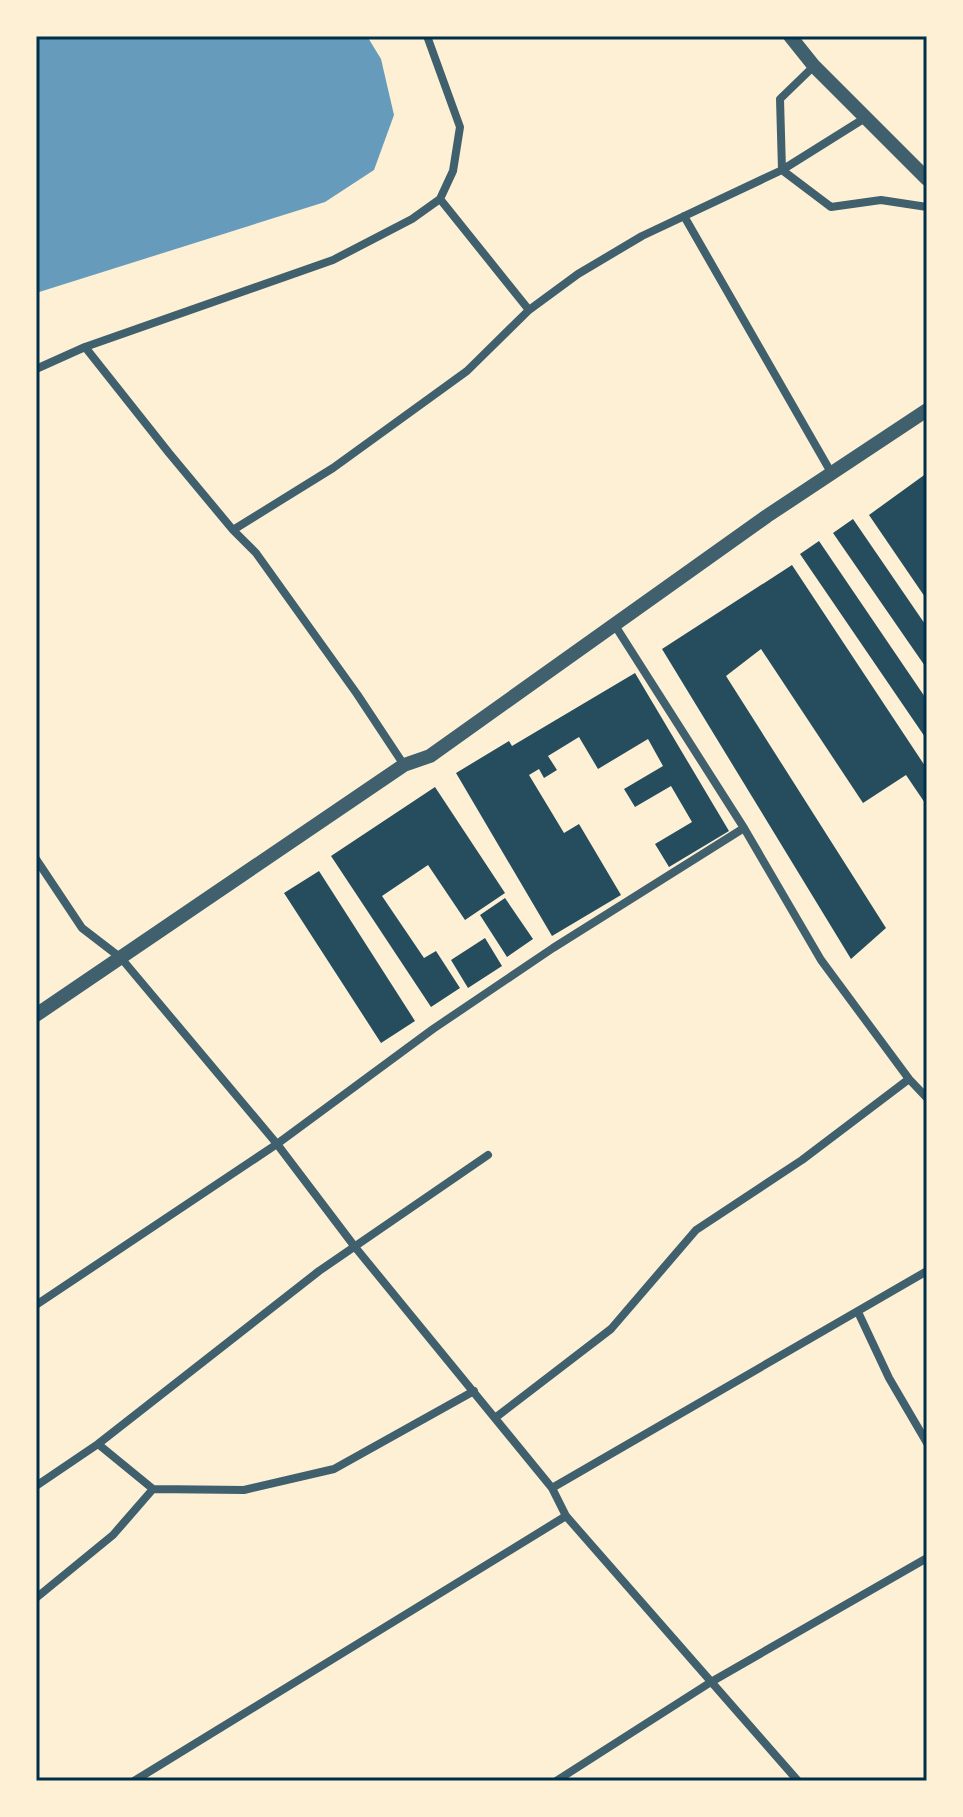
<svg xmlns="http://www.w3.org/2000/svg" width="963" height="1817" font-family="'Times New Roman',serif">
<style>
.water{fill:#669bbc}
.building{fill:#264d5e}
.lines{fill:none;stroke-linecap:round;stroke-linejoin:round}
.minor{stroke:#3f606c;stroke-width:8}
.tertiary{stroke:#3f606c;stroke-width:14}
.neatline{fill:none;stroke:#003049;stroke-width:3}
</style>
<rect width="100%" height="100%" fill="#fdf0d5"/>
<path class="water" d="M36 36H367L381 59 394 115 374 170 325 202 36 293Z"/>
<path class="building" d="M927 473V600L869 515Z
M853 519 927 627V669L833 533Z
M819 541 927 700V740L800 554Z
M792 565 927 769V806L906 775 863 803 761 649 726 676 886 928 851 959 662 649Z
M635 673 729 831 669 867 655 844 692 822 671 786 635 807 624 789 663 766 648 739 598 769 579 737 548 756 557 770 544 778 539 769 529 775 564 833 579 824 621 895 552 936 456 773 509 741 512 746Z
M435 787 505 893 465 920 428 865 382 896 424 958 436 951 460 988 431 1007 331 856Z
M319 871 415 1021 381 1043 284 893Z
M505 898 533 939 507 957 480 915Z
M485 938 502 966 468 988 451 960Z"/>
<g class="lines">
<path class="minor" d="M865 118 782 170 831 207 881 200 927 207
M440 199 529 310
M684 216 832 474
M85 347 169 453 233 530 256 553 357 694 404 765
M36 369 85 347 333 260 412 219 440 199 453 171 460 127 427 36
M233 530 333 468 467 371 529 310 578 274 642 236 782 170 780 99 814 66
M614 624 744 828 821 960 909 1079 927 1098
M36 859 82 928 121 958 277 1144 355 1247 552 1488 566 1516 798 1781
M36 1305 277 1144 433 1029 553 948 744 828
M858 1312 889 1378 927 1443
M495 1418 611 1329 696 1230 802 1160 909 1079
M98 1444 153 1489 244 1490 334 1469 474 1391
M36 1486 98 1444 319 1271 488 1155
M552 1488 927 1271
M36 1598 113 1535 153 1489
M134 1781 566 1516
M556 1781 711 1682 927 1558"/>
<path class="tertiary" d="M790 36 814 66 927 179
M36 1015 404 765 430 756 767 516 927 410"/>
</g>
<rect width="963" height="1817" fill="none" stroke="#fdf0d5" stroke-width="76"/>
<rect x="38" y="38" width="887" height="1741" class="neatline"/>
</svg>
